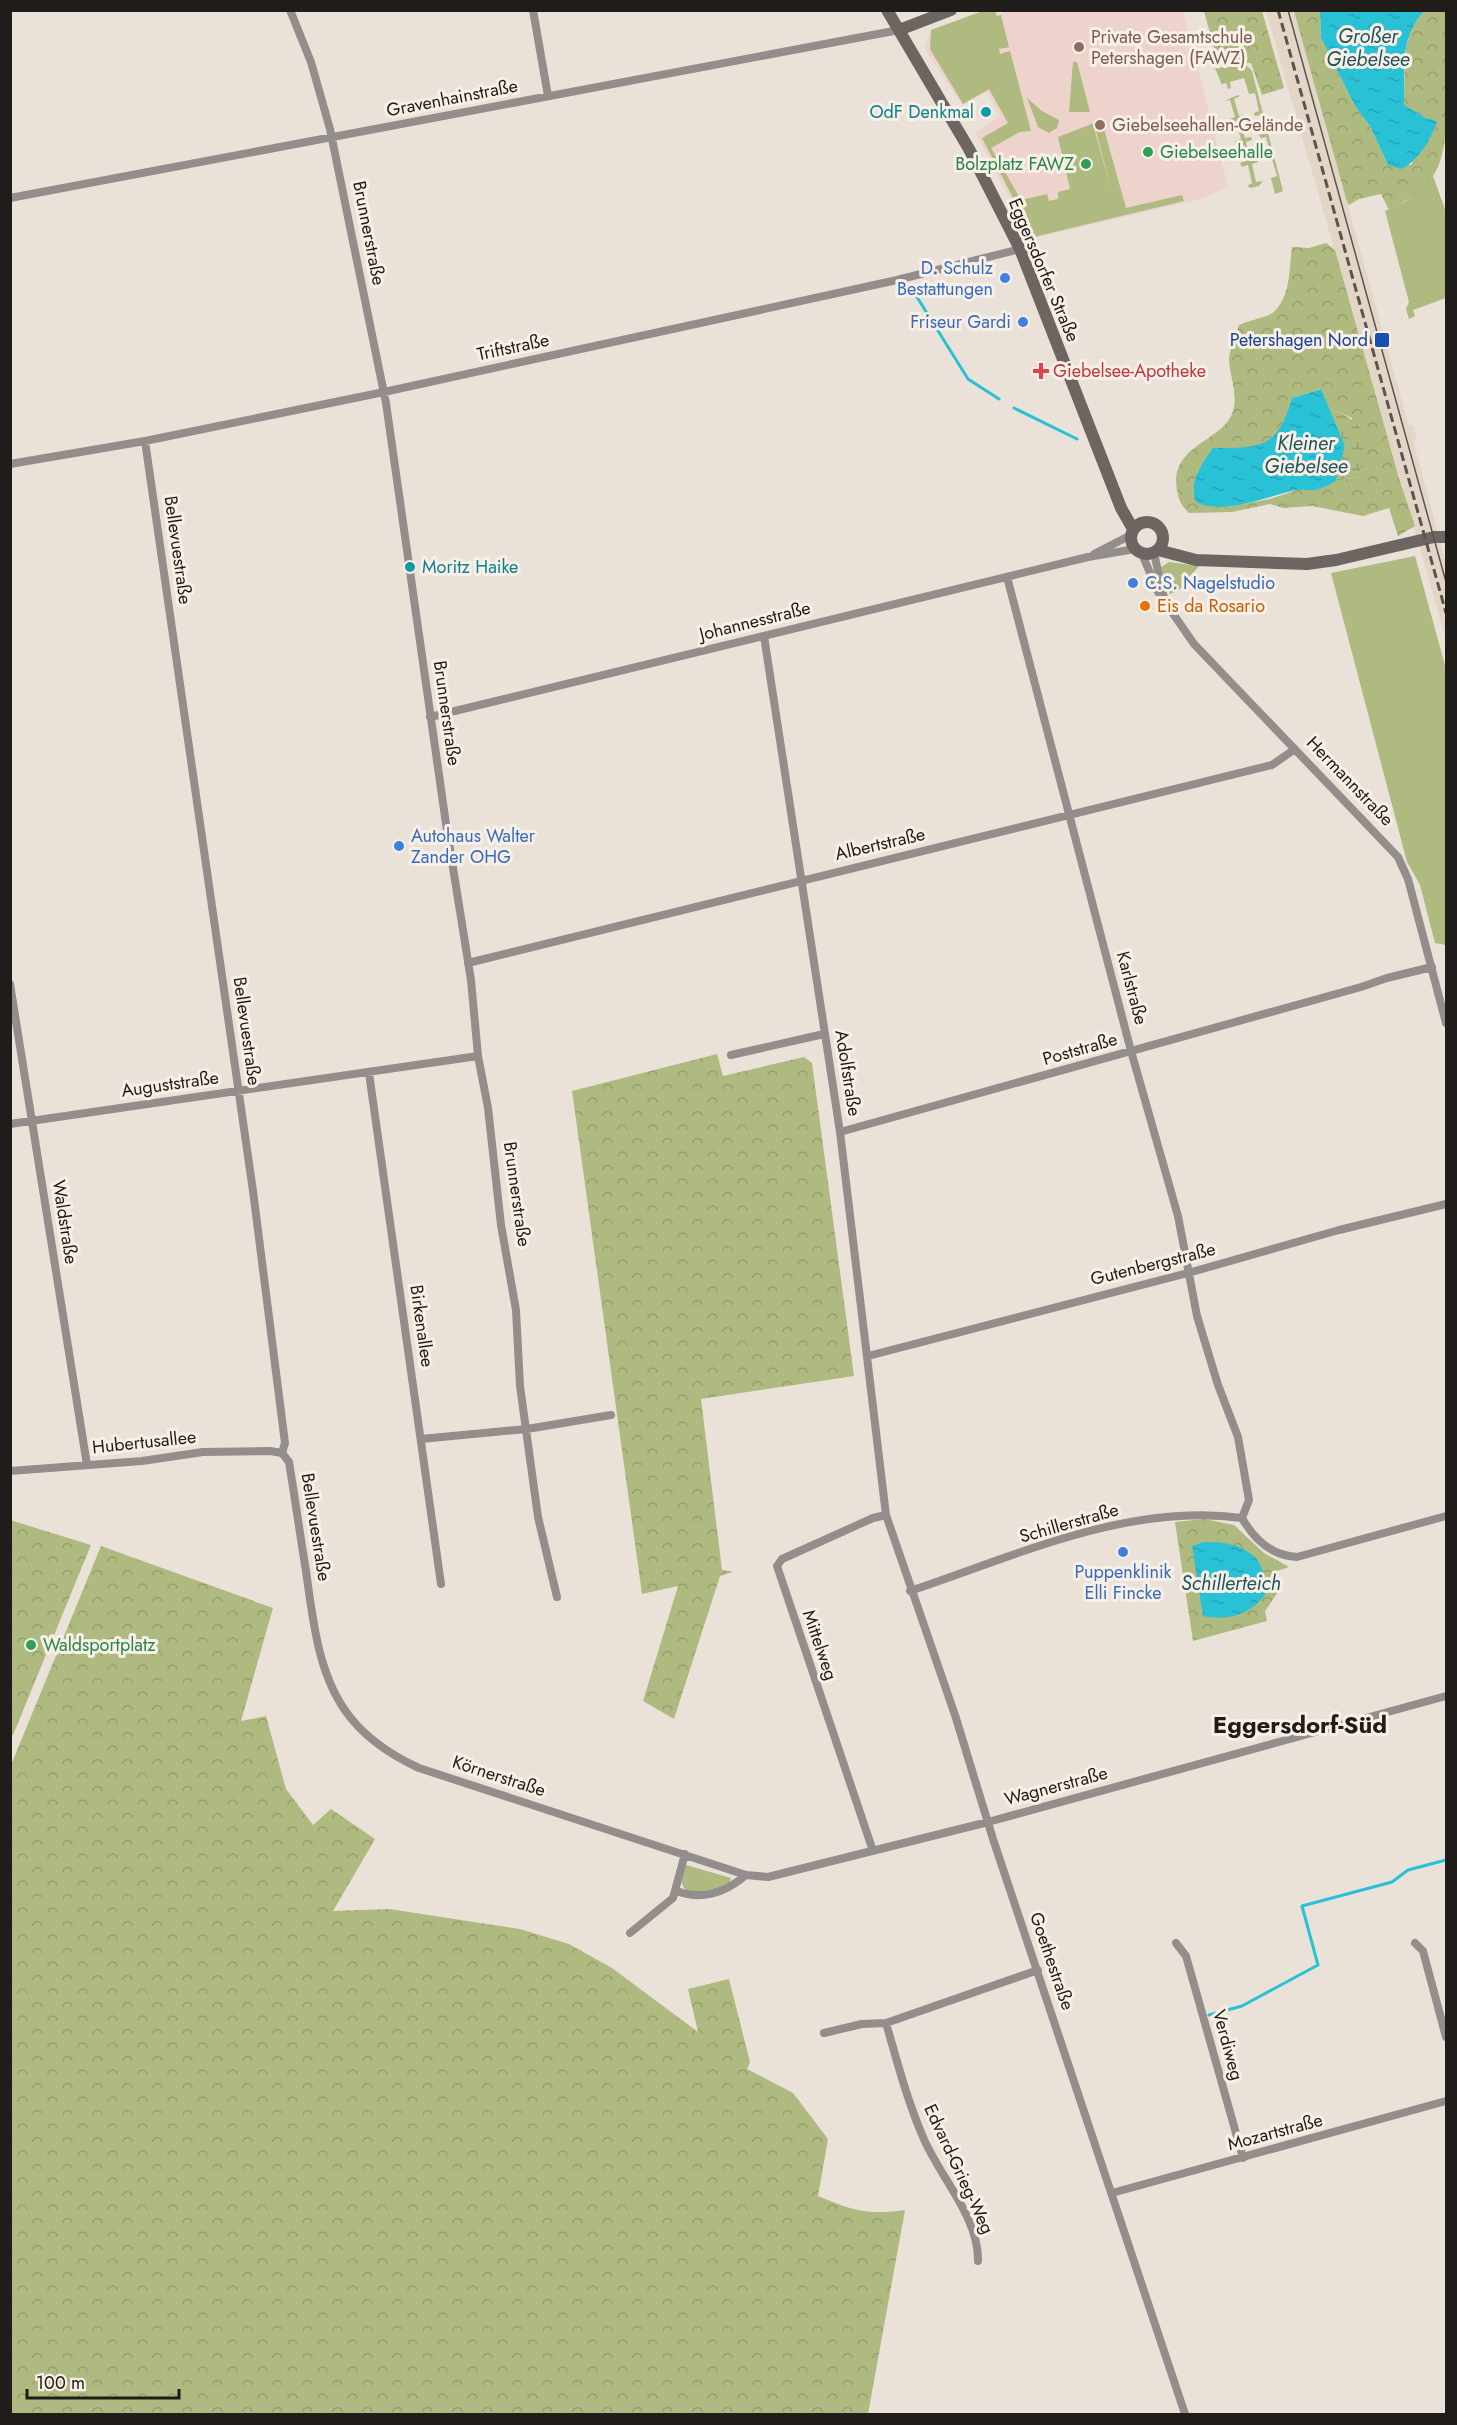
<svg xmlns="http://www.w3.org/2000/svg" width="1457" height="2425" font-family="Jost,sans-serif">
<style>
.built{fill:#e4d6c7}
.education{fill:#edd3cc}
.grass{fill:#aeba7f}
.forest{fill:url(#forest-crowns);fill-rule:evenodd}
.wetland{fill:url(#wetland-marsh)}
.water{fill:url(#water-ripples)}
.lines{fill:none;stroke-linecap:round;stroke-linejoin:round}
.stream{stroke:#29c1d5;stroke-width:3}
.street{stroke:#938e8c;stroke-width:8}
.secondary{stroke:#6c6562;stroke-width:12}
.tram{stroke:#58544f;stroke-width:1.5}
.rail{stroke:#58544f;stroke-width:3;stroke-dasharray:9 4.5;stroke-linecap:butt}
.education-dot{fill:#8d6e63;stroke:#f8efe6;stroke-width:2}
.culture-dot{fill:#0f9aa8;stroke:#f8efe6;stroke-width:2}
.leisure-dot{fill:#2e9e5b;stroke:#f8efe6;stroke-width:2}
.shop-dot{fill:#3f7fe0;stroke:#f8efe6;stroke-width:2}
.transit-dot{fill:#1a4fb4;stroke:#f8efe6;stroke-width:2}
.health-dot{fill:#e0444e;stroke:#f8efe6;stroke-width:2}
.food-dot{fill:#e8710a;stroke:#f8efe6;stroke-width:2}
.labels{text-anchor:middle;dominant-baseline:central;stroke-width:6;stroke-linejoin:round;paint-order:stroke}
.education-label{font-size:18px;fill:#785e54;stroke:#f8efe6;text-anchor:start}
.street-label{font-size:18px;fill:#1f1c19;stroke:#f8efe6}
.culture-label{font-size:18px;fill:#0d838f;stroke:#f8efe6;text-anchor:end}
.leisure-label{font-size:18px;fill:#27864d;stroke:#f8efe6;text-anchor:start}
.shop-label{font-size:18px;fill:#366cbe;stroke:#f8efe6;text-anchor:end}
.transit-label{font-size:18px;fill:#164399;stroke:#f8efe6;text-anchor:end}
.health-label{font-size:18px;fill:#be3a42;stroke:#f8efe6;text-anchor:start}
.food-label{font-size:18px;fill:#c56008;stroke:#f8efe6;text-anchor:start}
.water-label{font-size:20px;font-style:italic;fill:#1b565e;stroke:#f8efe6}
.district-label{font-size:24px;font-weight:bold;fill:#1f1c19;stroke:#f8efe6}
</style>
<defs>
<pattern id="forest-crowns" width="20" height="18" patternUnits="userSpaceOnUse" patternTransform="scale(1.5)"><rect width="20" height="18" fill="#aeba7f"/><path d="M2 6a3 3 0 1 1 6 0M12 15a3 3 0 1 1 6 0" fill="none" stroke="#959f6d"/></pattern>
<pattern id="wetland-marsh" width="20" height="14" patternUnits="userSpaceOnUse" patternTransform="scale(1.5)"><rect width="20" height="14" fill="#aeba7f"/><path d="M1 5h8M5 5V1M11 12h8M15 12V8" fill="none" stroke="#959f6d"/></pattern>
<pattern id="water-ripples" width="26" height="14" patternUnits="userSpaceOnUse" patternTransform="scale(1.5)"><rect width="26" height="14" fill="#29c1d5"/><path d="M2 4q2-2 4 0t4 0M15 11q2-2 4 0t4 0" fill="none" stroke="#24a5b6"/></pattern>
</defs>
<rect width="100%" height="100%" fill="#eae2d9"/>
<path class="built" d="M1266 11H1294L1409 426 1413 425 1417 439 1413 440 1446 563V640Z"/>
<path class="education" d="M1010 10 1183 11 1228 186 1205 198 1034 238 1024 212 1018 214 975 132 1000 117 987 92 962 105 924 48 931 30 981 11H996L998 15Z"/>
<path class="grass" d="M983 11H995L997 16 1001 15 1009 47 999 49 1000 54 1010 51 1031 131 1020 132 991 148 1021 200 1047 194 1049 201 1058 199V192L1070 189 1058 137 1102 120 1103 125 1094 128 1112 192 1096 131 1104 129 1126 208 1182 195 1184 201 1034 237 1025 210 1020 211 982 138 1008 123 989 89 963 104 930 49 931 30Z
M1073 62H1077L1090 112H1069Z
M1246 65 1252 71 1283 191 1275 194 1271 178 1277 176 1272 159 1266 160 1265 156 1271 154 1266 137 1261 138 1259 135 1265 133 1260 115 1255 116 1254 113 1259 111 1255 93 1249 94 1244 78 1230 82 1231 88 1228 89 1226 83 1222 84 1224 90 1215 68Z
M1238 95 1240 96 1234 99 1239 116 1245 115 1246 118 1240 120 1245 138 1251 137 1252 140 1246 142 1250 160 1257 159 1258 162 1252 164 1256 182 1263 181 1259 186 1251 188 1247 186 1252 183 1248 165 1242 167 1240 163 1246 161 1242 143 1236 145 1235 141 1241 139 1236 121 1229 123V119L1235 117 1230 100 1224 101Z
M1027 98 1042 111 1059 120 1057 128 1049 133 1038 127Z
M1433 176 1446 212V298L1413 310 1415 316 1409 319 1406 309 1409 302 1385 211 1406 201Z
M1415 556 1446 669V945L1435 943 1420 885 1407 862 1331 573Z
M1169 562 1199 566 1179 590 1170 594 1160 568Z
M686 1865 731 1878 729 1884 713 1890 688 1892C678 1883 681 1876 686 1865Z"/>
<path class="forest" d="M1204 11H1262L1284 88 1262 95 1251 63H1218Z
M1294 11H1320L1321 38 1355 106 1370 126 1388 165H1411L1437 121 1426 118 1404 105C1406 67 1399 41 1424 11H1446C1446 50 1455 146 1433 176 1423 191 1404 202 1389 210L1381 194 1359 199 1349 205 1347 202Z
M1326 243 1335 250 1399 478 1415 526 1398 536 1389 508 1363 516 1312 506 1283 508 1270 504 1232 512 1189 513C1181 505 1179 501 1177 490 1169 444 1224 442 1233 411 1238 395 1230 376 1229 361 1229 350 1236 335 1239 325 1248 321 1265 317 1271 314 1291 300 1289 269 1292 247L1309 248ZM1320 389 1327 407 1352 418 1358 477 1336 481 1316 490H1297L1270 499 1227 507 1193 492 1198 471 1213 449C1263 448 1277 449 1292 398Z
M717 1054 723 1076 804 1057 812 1063 854 1376 701 1399 722 1570 733 1572 720 1576 674 1719 643 1701 678 1586 642 1594 572 1091Z
M1204 1519 1234 1525 1264 1553 1289 1567 1277 1571 1282 1586 1265 1611 1267 1621 1193 1641 1175 1522Z
M10 1520 91 1545 13 1735 10 1734Z
M101 1546 273 1608 241 1721 266 1716 286 1789 313 1825 331 1809 375 1839 333 1911 389 1909 520 1929 569 1944 612 1968 698 2032 688 1989 729 1979 750 2062 747 2069 793 2093 828 2139 818 2196C854 2211 867 2215 905 2210L868 2414H11V1765Z"/>
<path class="wetland" d="M1327 407C1367 423 1371 436 1358 477L1336 481 1345 446Z"/>
<path class="water" d="M1320 11H1424C1399 41 1405 67 1404 105L1426 118 1437 121C1431 139 1419 161 1401 169L1388 165 1370 126 1355 106 1321 38Z
M1321 389 1345 446 1336 481C1330 484 1322 489 1315 490 1308 491 1302 489 1296 490 1268 496 1223 516 1196 502 1188 483 1202 463 1213 448 1263 448 1277 448 1292 398Z
M1204 1542C1240 1541 1269 1554 1265 1595 1249 1615 1229 1621 1203 1616L1192 1546Z"/>
<g class="lines">
<path class="stream" d="M912 289 968 379 999 399
M1014 408 1077 439
M1209 2015 1242 2006 1318 1965 1302 1906 1392 1882 1408 1870 1446 1860"/>
<path class="street" d="M290 10 311 62 330 129 386 403 446 824 471 980 478 1056 488 1108 501 1225 516 1310 520 1386 538 1517 557 1597
M533 10 548 96
M10 198 899 30
M145 441 253 1191 285 1443 282 1453
M10 464 145 441 384 392 897 280 1020 249
M1154 553 1164 598
M1094 554 1131 535
M1142 554 1158 592 1194 644 1398 857 1408 879 1446 1023
M1007 577 1131 1051 1178 1216 1197 1316 1218 1385 1238 1437 1249 1500 1242 1518
M764 636 840 1132 886 1515 955 1715 993 1839 1185 2414
M430 717 1088 557 1135 549
M468 963 1272 765 1295 749
M10 984 87 1465
M731 1055 824 1034
M369 1073 441 1584
M10 1124 478 1056
M840 1132 1361 987 1387 978 1432 967
M868 1356 1188 1273 1339 1230 1446 1204
M421 1439 527 1429 611 1415
M282 1453 289 1462C295 1498 300 1535 306 1571 313 1620 318 1677 350 1717 368 1740 393 1756 419 1768L746 1875 768 1877 988 1822 1446 1696
M10 1471 142 1461 203 1452 270 1451 282 1453
M1242 1518C1254 1539 1272 1556 1297 1557L1446 1516
M910 1591C1015 1556 1130 1502 1242 1518
M873 1851 777 1566 782 1559 873 1518 886 1515
M677 1891C703 1901 726 1892 746 1875
M630 1933 673 1898 685 1854
M1176 1943 1186 1956 1243 2158
M1415 1943 1423 1951 1446 2037
M886 2023C897 2061 907 2100 923 2137 939 2176 979 2217 978 2261
M824 2033 862 2024 886 2023 1038 1970
M1112 2193 1446 2101"/>
<path class="secondary" d="M887 10 969 149 1020 249 1121 508 1133 529
M899 30 951 10
M1131 538a16 16 0 1 1 32 0a16 16 0 1 1-32 0Z
M1158 550 1196 560 1307 564 1336 560 1434 537H1446"/>
<path class="tram" d="M1288 10 1446 582"/>
<path class="rail" d="M1278 10 1446 613"/>
</g>
<g class="education-dot">
<circle cx="1079" cy="47" r="6"/>
<circle cx="1100" cy="125" r="6"/>
</g>
<g class="culture-dot">
<circle cx="986" cy="112" r="6"/>
<circle cx="410" cy="567" r="6"/>
</g>
<g class="leisure-dot">
<circle cx="1148" cy="152" r="6"/>
<circle cx="1086" cy="164" r="6"/>
<circle cx="31" cy="1645" r="6"/>
</g>
<g class="shop-dot">
<circle cx="1005" cy="278" r="6"/>
<circle cx="1023" cy="322" r="6"/>
<circle cx="1133" cy="583" r="6"/>
<circle cx="399" cy="846" r="6"/>
<circle cx="1123" cy="1552" r="6"/>
</g>
<rect class="transit-dot" x="1374" y="332" width="16" height="16" rx="3"/>
<path class="health-dot" d="M1038 362h6v6h6v6h-6v6h-6v-6h-6v-6h6z"/>
<circle class="food-dot" cx="1145" cy="606" r="6"/>
<g class="labels">
<g class="education-label">
<text x="1091" y="37">Private Gesamtschule<tspan x="1091" dy="21">Petershagen (FAWZ)</tspan></text>
<text x="1112" y="125">Giebelseehallen-Gelände</text>
</g>
<g class="street-label">
<text transform="translate(452 98) rotate(-11)">Gravenhainstraße</text>
<text transform="translate(369 233) rotate(79)">Brunnerstraße</text>
<text transform="translate(1044 270) rotate(67)">Eggersdorfer Straße</text>
<text transform="translate(513 347) rotate(-12)">Triftstraße</text>
<text transform="translate(178 550) rotate(82)">Bellevuestraße</text>
<text transform="translate(755 621) rotate(-14)">Johannesstraße</text>
<text transform="translate(447 713) rotate(82)">Brunnerstraße</text>
<text transform="translate(1350 781) rotate(46)">Hermannstraße</text>
<text transform="translate(880 844) rotate(-13)">Albertstraße</text>
<text transform="translate(1132 988) rotate(75)">Karlstraße</text>
<text transform="translate(247 1031) rotate(82)">Bellevuestraße</text>
<text transform="translate(1080 1049) rotate(-16)">Poststraße</text>
<text transform="translate(848 1073) rotate(81)">Adolfstraße</text>
<text transform="translate(170 1084) rotate(-8)">Auguststraße</text>
<text transform="translate(517 1194) rotate(82)">Brunnerstraße</text>
<text transform="translate(65 1222) rotate(81)">Waldstraße</text>
<text transform="translate(1153 1264) rotate(-14)">Gutenbergstraße</text>
<text transform="translate(422 1326) rotate(82)">Birkenallee</text>
<text transform="translate(144 1442) rotate(-6)">Hubertusallee</text>
<text transform="translate(1069 1523) rotate(-16)">Schillerstraße</text>
<text transform="translate(316 1527) rotate(81)">Bellevuestraße</text>
<text transform="translate(820 1645) rotate(71)">Mittelweg</text>
<text transform="translate(499 1776) rotate(18)">Körnerstraße</text>
<text transform="translate(1056 1786) rotate(-15)">Wagnerstraße</text>
<text transform="translate(1052 1961) rotate(71)">Goethestraße</text>
<text transform="translate(1228 2045) rotate(75)">Verdiweg</text>
<text transform="translate(1275 2132) rotate(-15)">Mozartstraße</text>
<text transform="translate(959 2169) rotate(65)">Edvard-Grieg-Weg</text>
</g>
<g class="culture-label">
<text x="974" y="112">OdF Denkmal</text>
<text x="422" y="567" text-anchor="start">Moritz Haike</text>
</g>
<g class="leisure-label">
<text x="1160" y="152">Giebelseehalle</text>
<text x="1074" y="164" text-anchor="end">Bolzplatz FAWZ</text>
<text x="43" y="1645">Waldsportplatz</text>
</g>
<g class="shop-label">
<text x="993" y="268">D. Schulz<tspan x="993" dy="21">Bestattungen</tspan></text>
<text x="1011" y="322">Friseur Gardi</text>
<text x="1145" y="583" text-anchor="start">C.S. Nagelstudio</text>
<text x="411" y="836" text-anchor="start">Autohaus Walter<tspan x="411" dy="21">Zander OHG</tspan></text>
<text x="1123" y="1572" text-anchor="middle">Puppenklinik<tspan x="1123" dy="21">Elli Fincke</tspan></text>
</g>
<g class="transit-label">
<text x="1368" y="340">Petershagen Nord</text>
</g>
<g class="health-label">
<text x="1053" y="371">Giebelsee-Apotheke</text>
</g>
<g class="food-label">
<text x="1157" y="606">Eis da Rosario</text>
</g>
<g class="water-label">
<text x="1368" y="36">Großer<tspan x="1368" dy="23">Giebelsee</tspan></text>
<text x="1306" y="443">Kleiner<tspan x="1306" dy="23">Giebelsee</tspan></text>
<text x="1231" y="1583">Schillerteich</text>
</g>
<g class="district-label">
<text x="1300" y="1724">Eggersdorf-Süd</text>
</g>
</g>
<rect width="1457" height="2425" fill="none" stroke="#1f1c19" stroke-width="24"/>
<path d="M27 2389v9h152v-9" fill="none" stroke="#1f1c19" stroke-width="3"/>
<text x="36" y="2389" font-size="18" fill="#1f1c19" stroke="#f8efe6" stroke-width="4.5" paint-order="stroke">100 m</text>
</svg>
